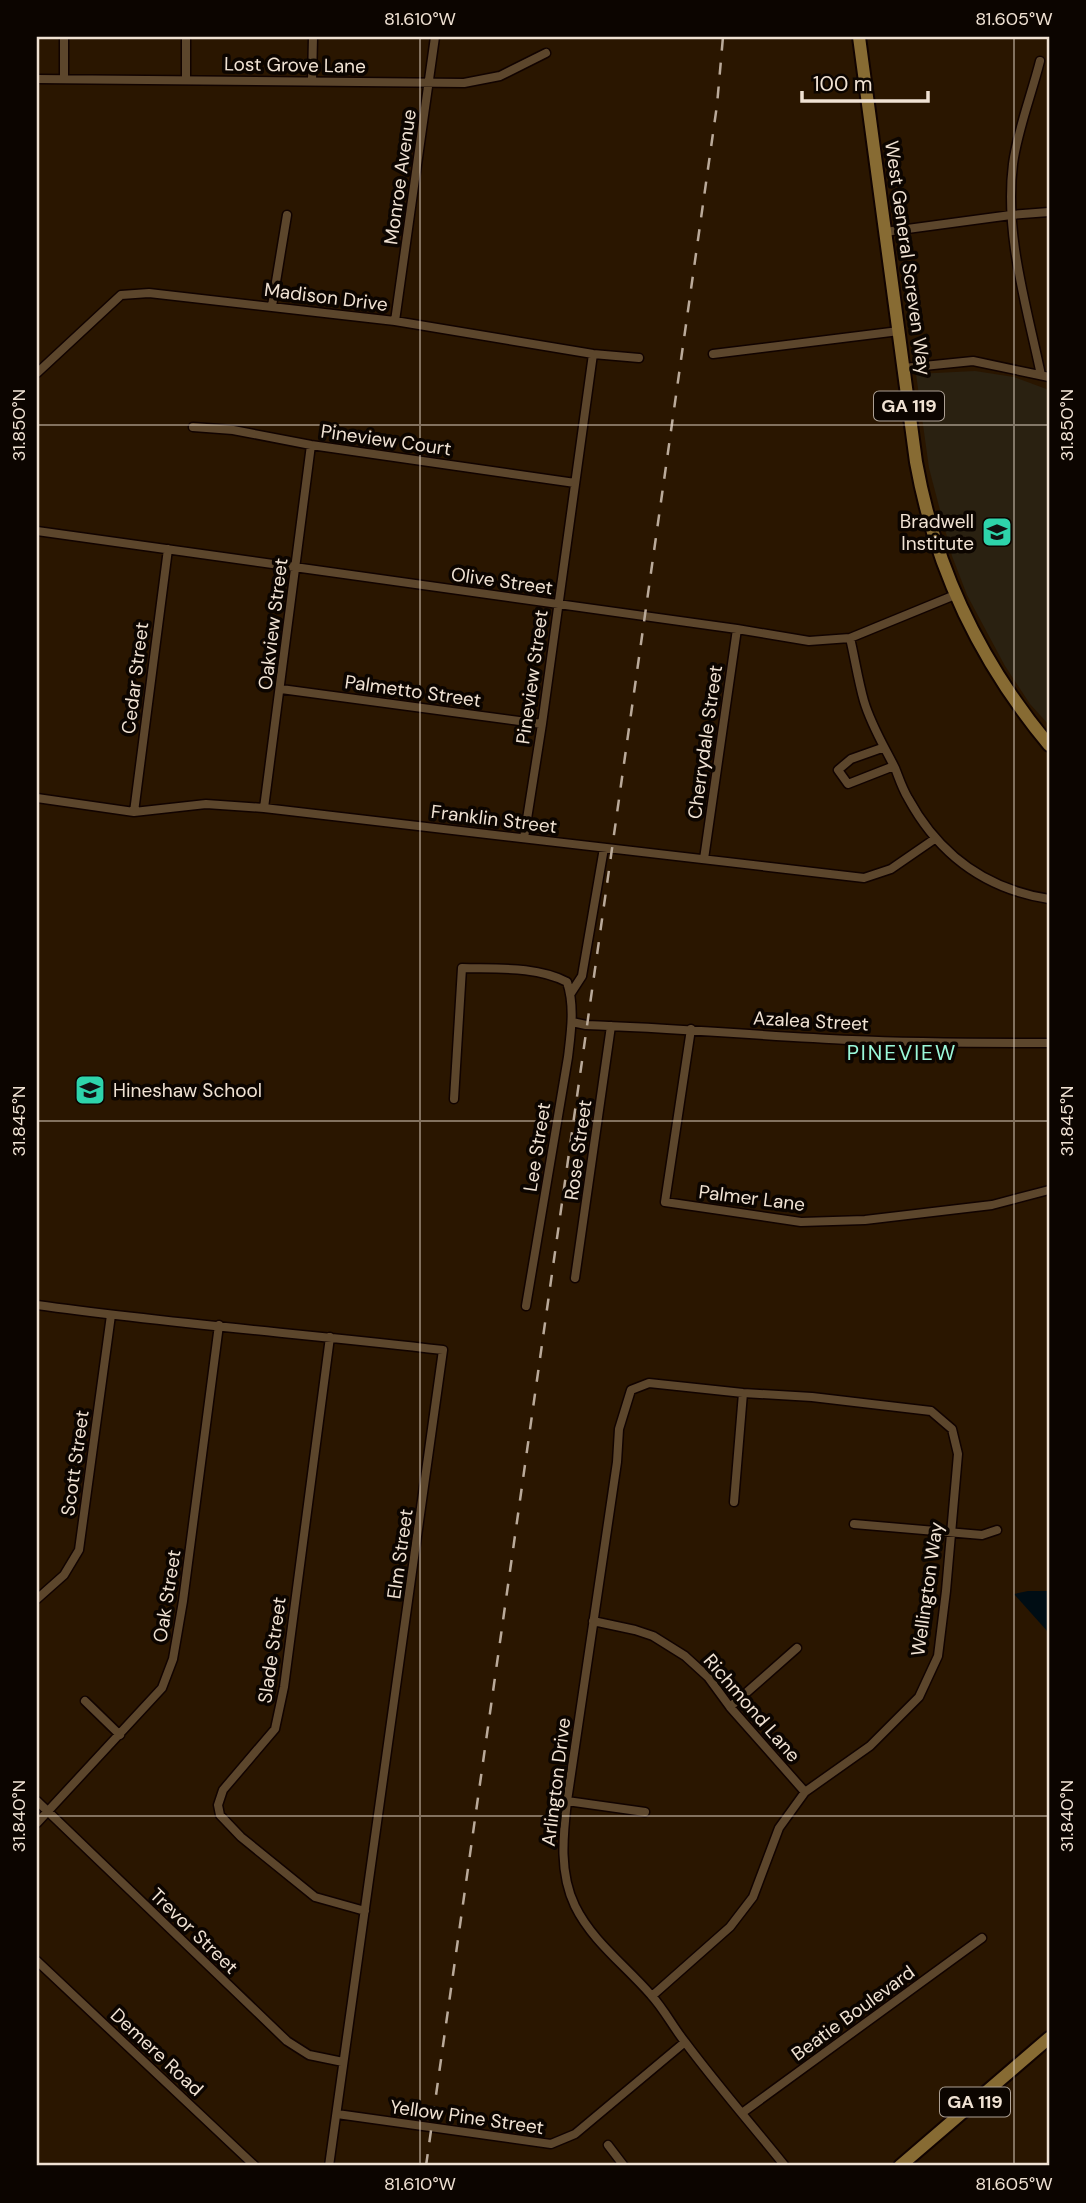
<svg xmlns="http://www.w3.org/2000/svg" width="1086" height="2203" font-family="'DM Sans',sans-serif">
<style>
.education{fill:#2a2111}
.water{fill:#000d14}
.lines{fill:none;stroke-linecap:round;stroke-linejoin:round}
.street-casing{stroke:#110300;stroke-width:11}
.primary-casing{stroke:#110300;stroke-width:16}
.street{stroke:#5c462c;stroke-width:8}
.primary{stroke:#876b33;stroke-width:12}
.rail{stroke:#baaa9a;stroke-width:2.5;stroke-dasharray:12 12;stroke-linecap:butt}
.ticks{fill:none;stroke:#f0e2d3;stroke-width:2;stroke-opacity:0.45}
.labels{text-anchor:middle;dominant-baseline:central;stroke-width:7;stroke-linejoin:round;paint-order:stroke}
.shield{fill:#0c0500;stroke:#aca094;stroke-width:2}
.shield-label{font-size:18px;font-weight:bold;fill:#f0e2d3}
.street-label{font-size:19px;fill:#f0e2d3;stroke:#0c0500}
.poi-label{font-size:19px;fill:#f0e2d3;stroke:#0c0500;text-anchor:end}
.neighbourhood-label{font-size:21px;letter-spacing:2px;fill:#9af8d9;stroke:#0c0500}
.neatline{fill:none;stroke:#f0e2d3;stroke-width:2.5}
.ticks-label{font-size:18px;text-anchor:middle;fill:#f0e2d3}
</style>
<rect width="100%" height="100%" fill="#2a1600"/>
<path class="education" d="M975 371 1014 377 1049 390V725L1030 704 1005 666 967 595 952 556 929 468 916 374Z"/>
<path class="water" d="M1028 1591H1049L1048 1632 1014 1594Z"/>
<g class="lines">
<g class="street-casing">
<path id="street" d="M64 37V79
M1040 61C1032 93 1017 132 1013 164 1004 234 1027 307 1041 375
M37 79 464 83 500 76 546 53
M186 79V37
M312 81 313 37
M885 232 1011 215 1049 212
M272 306 287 215
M395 321 435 37
M713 354 899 331
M904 368 973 361 1049 377
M37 373 121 295 149 293 395 321 593 354 639 358
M193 427 233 430 311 445 575 483
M37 531 737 629 809 641 850 638 955 595
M850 638C855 659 858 680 864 701 871 725 884 746 895 768 899 778 902 788 908 798 939 855 985 889 1049 899
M281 689 542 724
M882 748 851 759 838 770 848 784 894 766
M37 798 134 812 206 804 264 808 864 878 891 869 936 838
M264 808 311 445
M134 812 168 549
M524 838 542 724 593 354
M704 859 737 629
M571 993 582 976 604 848
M572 1022 586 1025C675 1028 763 1036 852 1040 918 1043 983 1043 1049 1043
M691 1029 665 1202 801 1222 865 1220 992 1205 1049 1190
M454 1099 462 968C497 969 536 966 567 982 575 1006 571 1032 568 1057L526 1306
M575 1278 611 1026
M37 1305C172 1324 308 1334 443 1350L329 2166
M330 1337 284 1687 275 1729 223 1790 218 1805 220 1815 241 1837 315 1897 365 1911
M734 1502 743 1393
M854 1524 982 1535 997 1530
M37 1599 64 1575 79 1550 111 1315
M593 1621 635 1630 653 1636 685 1656 708 1677 730 1707 805 1792
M85 1701 120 1735
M730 1707 797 1648
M37 1801 287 2041 309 2055 343 2062
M567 1801 645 1812
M37 1823 162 1688 173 1659 183 1601 219 1325
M37 1961 255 2166
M652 1996 730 1927 753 1897 779 1828 805 1792 870 1746 919 1697 938 1656 946 1591 958 1454 952 1429 931 1411 812 1397 743 1393 649 1383 631 1390 619 1429 617 1462 567 1801C563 1836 559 1873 575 1906 592 1941 626 1966 651 1995 664 2009 673 2027 685 2042 717 2085 752 2125 785 2166
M742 2113 982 1938
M337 2114 551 2144 575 2134 685 2042
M608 2145 624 2166"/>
</g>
<g class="primary-casing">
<path id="primary" d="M859 37 916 462C935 568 980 662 1049 745
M900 2166 1049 2038"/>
</g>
<use href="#street" class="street"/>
<use href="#primary" class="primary"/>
<path class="rail" d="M426 2166 717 105 723 37"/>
</g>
<path class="ticks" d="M420 37V2166M1014 37V2166M37 425H1049M37 1121H1049M37 1816H1049"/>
<defs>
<g id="school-square" transform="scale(1.575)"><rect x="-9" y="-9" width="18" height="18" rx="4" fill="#2ed4ab" stroke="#0c0500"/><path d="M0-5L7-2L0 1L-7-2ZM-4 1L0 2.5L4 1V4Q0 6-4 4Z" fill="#111"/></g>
</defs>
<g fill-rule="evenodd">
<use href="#school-square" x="997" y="532"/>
<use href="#school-square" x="90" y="1090"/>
</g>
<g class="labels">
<g class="shield">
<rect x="874" y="391.5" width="70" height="29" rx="5"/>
<rect x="940" y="2087.5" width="70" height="29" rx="5"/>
</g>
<g class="shield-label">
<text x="909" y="406">GA 119</text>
<text x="975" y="2102">GA 119</text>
</g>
<g class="street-label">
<text transform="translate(295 65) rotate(1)">Lost Grove Lane</text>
<text transform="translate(400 177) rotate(-82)">Monroe Avenue</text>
<text transform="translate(908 258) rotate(82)">West General Screven Way</text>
<text transform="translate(326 297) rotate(7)">Madison Drive</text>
<text transform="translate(386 440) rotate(8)">Pineview Court</text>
<text transform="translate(502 581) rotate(8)">Olive Street</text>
<text transform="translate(273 624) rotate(-83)">Oakview Street</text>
<text transform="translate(532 677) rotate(-82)">Pineview Street</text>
<text transform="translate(135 678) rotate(-83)">Cedar Street</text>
<text transform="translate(413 691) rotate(8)">Palmetto Street</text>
<text transform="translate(705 742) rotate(-82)">Cherrydale Street</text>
<text transform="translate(494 819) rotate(7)">Franklin Street</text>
<text transform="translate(811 1021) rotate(3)">Azalea Street</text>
<text transform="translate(537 1147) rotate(-81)">Lee Street</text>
<text transform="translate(578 1150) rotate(-82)">Rose Street</text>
<text transform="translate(752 1198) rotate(7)">Palmer Lane</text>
<text transform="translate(75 1463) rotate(-82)">Scott Street</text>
<text transform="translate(400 1554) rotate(-82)">Elm Street</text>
<text transform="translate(927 1589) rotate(-82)">Wellington Way</text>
<text transform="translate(167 1596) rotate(-81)">Oak Street</text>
<text transform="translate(272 1650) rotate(-82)">Slade Street</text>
<text transform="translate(752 1708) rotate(49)">Richmond Lane</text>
<text transform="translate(556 1782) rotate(-83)">Arlington Drive</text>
<text transform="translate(194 1931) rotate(44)">Trevor Street</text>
<text transform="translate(853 2013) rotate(-36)">Beatie Boulevard</text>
<text transform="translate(157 2052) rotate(43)">Demere Road</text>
<text transform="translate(467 2117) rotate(8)">Yellow Pine Street</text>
</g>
<g class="poi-label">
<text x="974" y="521">Bradwell<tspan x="974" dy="22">Institute</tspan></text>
<text x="113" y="1090" text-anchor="start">Hineshaw School</text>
</g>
<g class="neighbourhood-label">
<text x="902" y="1053">PINEVIEW</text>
</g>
</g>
<rect width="1086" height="2203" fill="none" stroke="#0c0500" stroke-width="77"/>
<path d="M802 91v10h126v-10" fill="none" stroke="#f0e2d3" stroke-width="3.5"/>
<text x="813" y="91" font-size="21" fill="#f0e2d3" stroke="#0c0500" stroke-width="5" paint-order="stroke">100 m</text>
<rect x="38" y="38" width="1010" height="2126" class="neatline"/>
<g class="ticks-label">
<text x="420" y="25">81.610°W</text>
<text x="1014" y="25">81.605°W</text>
<text transform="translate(19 425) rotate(-90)" y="6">31.850°N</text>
<text transform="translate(1067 425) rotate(-90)" y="6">31.850°N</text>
<text transform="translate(19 1121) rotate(-90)" y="6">31.845°N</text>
<text transform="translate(1067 1121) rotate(-90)" y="6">31.845°N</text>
<text transform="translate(19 1816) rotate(-90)" y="6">31.840°N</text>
<text transform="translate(1067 1816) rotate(-90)" y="6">31.840°N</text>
<text x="420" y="2190">81.610°W</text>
<text x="1014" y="2190">81.605°W</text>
</g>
</svg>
